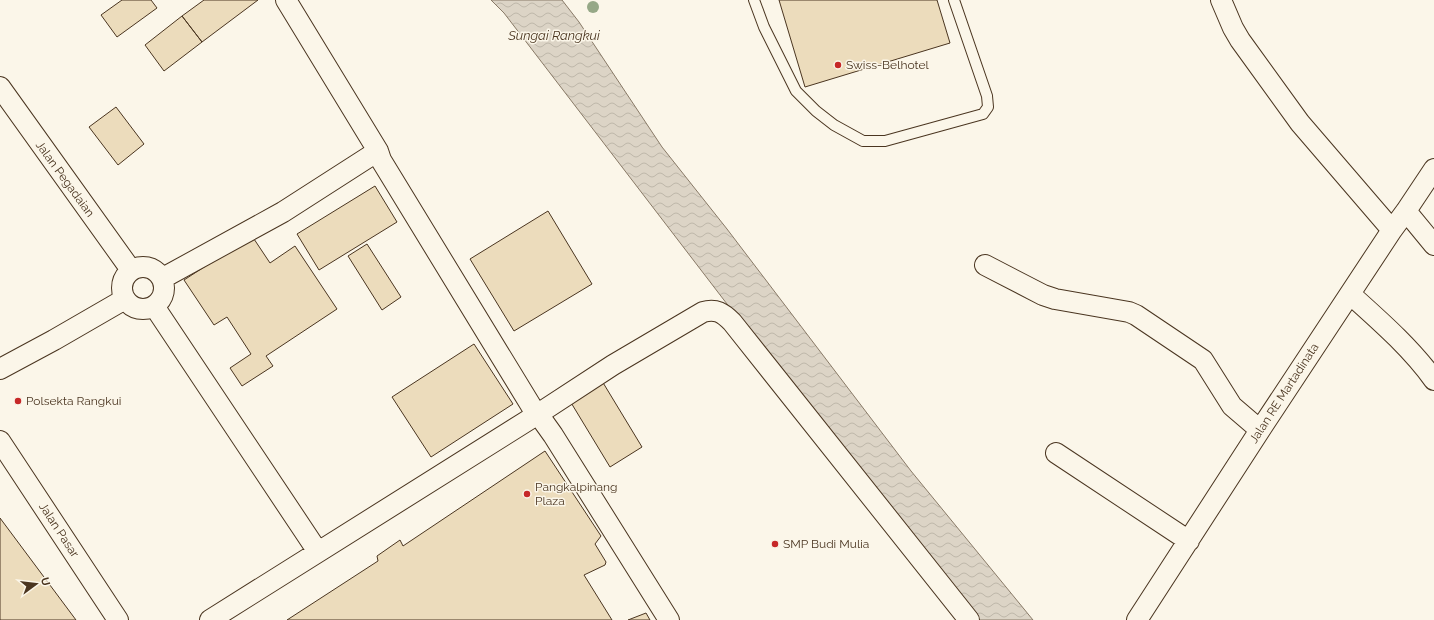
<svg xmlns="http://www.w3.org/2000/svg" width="1434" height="620" font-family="Raleway,sans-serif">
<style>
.water{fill:url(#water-waves);stroke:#887966}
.building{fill:#ecdcbc;stroke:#4a3520}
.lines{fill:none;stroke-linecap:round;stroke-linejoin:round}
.lane-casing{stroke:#4a3520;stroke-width:12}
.street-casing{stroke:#4a3520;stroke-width:22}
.lane{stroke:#fbf6e9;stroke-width:10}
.street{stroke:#fbf6e9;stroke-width:20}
.tree{fill:#96a887}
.poi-dot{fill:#c62828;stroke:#fbf6e9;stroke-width:1.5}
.labels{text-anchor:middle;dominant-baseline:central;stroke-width:3;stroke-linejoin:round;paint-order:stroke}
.poi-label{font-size:12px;fill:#4a3520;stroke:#fbf6e9;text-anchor:start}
.street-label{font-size:12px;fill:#4a3520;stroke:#fbf6e9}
.water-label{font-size:13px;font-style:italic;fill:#4a3520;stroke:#fbf6e9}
</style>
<defs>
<pattern id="water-waves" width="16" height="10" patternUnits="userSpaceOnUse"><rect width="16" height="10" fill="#dcd4c6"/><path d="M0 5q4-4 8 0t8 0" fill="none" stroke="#beb7aa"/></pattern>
</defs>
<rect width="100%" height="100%" fill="#fbf6e9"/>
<path class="water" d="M491 0H562L579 22 662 147 727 229 911 471 1033 620H974L727 304 504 13Z"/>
<path class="building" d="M122 0H151L157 8 117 37 101 15Z
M204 0H258L202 42 182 16Z
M779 0H937L950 43 805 87Z
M182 16 202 42 164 71 145 45Z
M116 107 144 144 118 165 89 127Z
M375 186 397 222 319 270 297 234Z
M548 211 592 284 514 331 470 259Z
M252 236 270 263 295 246 337 309 266 356 273 366 242 386 230 368 251 354 227 317 214 325 184 280Z
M367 244 401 297 382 310 348 256Z
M474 344 513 404 431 457 392 397Z
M602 381 642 447 610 467 570 401Z
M545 451 601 536 595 544 606 562 605 565 584 575 612 620H287L378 561 377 556 400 540 403 546Z
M0 518 76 620H0Z
M646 613 650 620H628Z"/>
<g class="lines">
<g class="lane-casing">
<path id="lane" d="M754 0 764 27 796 91 816 111 834 125 863 141H885L983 114 988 107 987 96 954 0"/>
</g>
<g class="street-casing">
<path id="street" d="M286 0 378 151 381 160 533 409 538 414 553 435 669 620
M1221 0 1233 28 1240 40 1300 123 1392 230
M0 87 131 270
M1406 211 1434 245
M985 265 1043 295 1055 299 1129 312 1136 315 1203 360 1232 406 1260 430
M122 288a21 21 0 1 1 42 0a21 21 0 1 1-42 0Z
M163 278 283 212 378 151
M1350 294C1380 321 1411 348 1434 380
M154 306 318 552
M0 369 54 340 125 299
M0 441 118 620
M1056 453 1189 541
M210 620 538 414 613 365 703 312C716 308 723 313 732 322L969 620
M1137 620 1260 430 1392 230 1406 211 1434 169"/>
</g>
<use href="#lane" class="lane"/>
<use href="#street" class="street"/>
</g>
<circle class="tree" cx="593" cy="7" r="6"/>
<g class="poi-dot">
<circle cx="838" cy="65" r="4"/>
<circle cx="18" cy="401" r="4"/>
<circle cx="527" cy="494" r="4"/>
<circle cx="775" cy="544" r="4"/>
</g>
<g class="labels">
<g class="poi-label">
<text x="846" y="65">Swiss-Belhotel</text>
<text x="26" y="401">Polsekta Rangkui</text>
<text x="535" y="487">Pangkalpinang<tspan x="535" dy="14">Plaza</tspan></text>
<text x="783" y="544">SMP Budi Mulia</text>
</g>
<g class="street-label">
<text transform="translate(65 179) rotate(54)">Jalan Pegadaian</text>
<text transform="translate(1284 393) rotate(-57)">Jalan RE Martadinata</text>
<text transform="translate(59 530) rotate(57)">Jalan Pasar</text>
</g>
<g class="water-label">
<text x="554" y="35">Sungai Rangkui</text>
</g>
</g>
<g transform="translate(36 584) rotate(75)" stroke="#fbf6e9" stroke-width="3" paint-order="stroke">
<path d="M0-3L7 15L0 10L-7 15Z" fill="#4a3520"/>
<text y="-6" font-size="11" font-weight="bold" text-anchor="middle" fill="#4a3520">U</text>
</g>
</svg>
